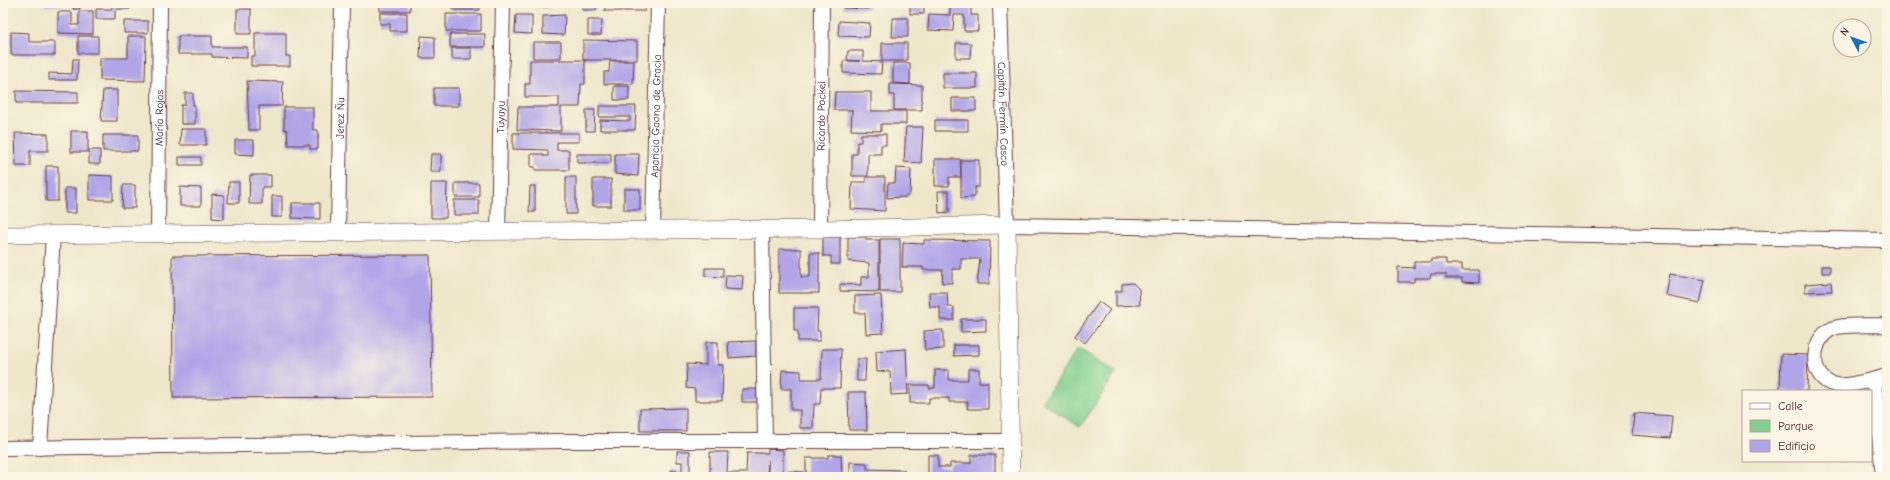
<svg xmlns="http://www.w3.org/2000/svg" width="1890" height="480" font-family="'Comic Neue',sans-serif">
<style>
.green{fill:#84d18f;stroke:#67785d}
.building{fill:#b1a5e8}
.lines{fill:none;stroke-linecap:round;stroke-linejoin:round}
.minor-casing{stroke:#633d43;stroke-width:16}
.tertiary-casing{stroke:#633d43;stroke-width:18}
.minor{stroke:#fff;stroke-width:14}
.tertiary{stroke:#fff;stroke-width:17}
.labels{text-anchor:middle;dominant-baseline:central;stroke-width:3.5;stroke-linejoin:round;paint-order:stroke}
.street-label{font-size:11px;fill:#4a1f2b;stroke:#fcf5e5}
</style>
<rect width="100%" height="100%" fill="#fcf5e5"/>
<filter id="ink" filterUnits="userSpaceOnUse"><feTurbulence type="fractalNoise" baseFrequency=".025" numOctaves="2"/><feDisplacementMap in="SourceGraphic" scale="8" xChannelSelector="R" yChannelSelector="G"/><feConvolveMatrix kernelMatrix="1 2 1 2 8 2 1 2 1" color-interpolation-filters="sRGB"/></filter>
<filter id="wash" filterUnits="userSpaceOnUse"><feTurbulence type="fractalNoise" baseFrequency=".012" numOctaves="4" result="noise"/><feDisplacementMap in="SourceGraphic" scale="16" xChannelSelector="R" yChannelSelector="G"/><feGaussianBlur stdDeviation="0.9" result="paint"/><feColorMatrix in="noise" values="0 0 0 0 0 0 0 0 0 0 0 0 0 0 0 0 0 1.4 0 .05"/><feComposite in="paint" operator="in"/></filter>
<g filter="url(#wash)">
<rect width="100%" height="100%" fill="#eee7ca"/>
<path class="green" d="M1078 348 1116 373 1080 427 1042 402Z"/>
<g id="blocks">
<path class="building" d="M45 3H80V9H73V6H45Z
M112 3H130V9H115V19H96V9H112Z
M380 3H410V11H380Z
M453 3H480V10H452Z
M526 3H549V7H526Z
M582 3H596V10H582Z
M605 3H645V11H605Z
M844 3H868V9L843 8Z
M910 3H924V14H910Z
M950 3H971V15H978V31H964V15H954L953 31 928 30 929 14 950 15Z
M237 9H251V34H237Z
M79 11H93V34L58 33V12H72V25H79Z
M380 13H407V31H390V24H380Z
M446 14H481V31H446Z
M516 15H532V34L515 33Z
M565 15 564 35 543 34V16Z
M893 18H908V37H892Z
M588 20H602L601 35H588Z
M124 21H148V33H124Z
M839 21 870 23 869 37 838 36Z
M11 32 29 33V42H55V55H11Z
M255 33H286V56H290V66H251V56H255Z
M450 34H485V47H450Z
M78 36H98V53H78Z
M128 36H146L145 81 100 80V58H128Z
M178 36H212V47H247V58L212 57V54H178Z
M421 36 435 37V58H420Z
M583 40 637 41V60H583Z
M533 42H561V58H533Z
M882 43H907V61H882Z
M956 43H971L970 58H956Z
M452 48H471V59H452Z
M848 51H863V61L882 62 881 74 843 73V61H860L847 60Z
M73 59H78L77 80H49V73L72 74Z
M530 60H585V84H581L580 107H561V131L517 130 518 107H559V97H525V84H530Z
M610 61H634L633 84H604V72H609Z
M893 63H910V84L893 83Z
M943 73H977V88H943Z
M247 81 283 82 282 106H259V130H249Z
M890 84 922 85V110H894V95H890Z
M614 86H629V100H614Z
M434 88H459V106H434Z
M103 90H117V121H101Z
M16 91 78 92V103H16Z
M835 92H871V111H906V124H881V131L851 130 852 110H834Z
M185 93H193V105H195V124H181V105H185Z
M952 98H976V111H952Z
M599 106H636L635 130H600V120L630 121V117H599Z
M284 107H313V130H318V149H310V145H288L287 130 284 129Z
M586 110H595L594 131H586Z
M935 120H968V131H935Z
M906 127H923L921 163 904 162Z
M181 129H206V145H180Z
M71 131H88V152H71Z
M15 133 48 134V151H30V166H16Z
M513 133H579V142H557V150H569V170H535V167H531V154H543V156H548V150L513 149Z
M861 134H886V145H881V154H868V176H852V154H857V142H861Z
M103 135H138V151H103Z
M235 140H254V155L235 154Z
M89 150H100V164H89Z
M431 154H441V172H430Z
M577 154H611V163H577Z
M615 154H639L638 176 615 174Z
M179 157H201V165H179Z
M935 159H960L961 177H949V186H935Z
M961 160H979V187H975V197L961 198Z
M46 166H58V201H46Z
M896 168 911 169 910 194 906 197 887 198 888 183H895Z
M89 175 113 176V200H89Z
M250 175H271V187H262V204H249Z
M566 177H576V214H566Z
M866 177H885V211L851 209 852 182H866Z
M593 179H611V206H593Z
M229 182H239V203H228Z
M431 183H447L446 218H431Z
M455 183H479V197H455Z
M123 185H135V208H122Z
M530 186H535V212H529Z
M180 187 201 188V206H180Z
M65 188H76V213H65Z
M624 189H640V210H624Z
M938 191H949V212L939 213Z
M212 194 224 195V219L212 218Z
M272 196H282V217H272Z
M454 200H479V215H454Z
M292 203H320V219L292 218Z
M823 237H840V264H831V256H823Z
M848 237H866V240H879V292L840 291V284L861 285V277H869V263L848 261Z
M880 239H900V292H880Z
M924 240 990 241 989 284H977L980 259H961V269H952V283H942L943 270H923V267H902L903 243 924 244Z
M779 249H801V277H810V253H819V293H779Z
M430 255 432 397 173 398 172 256Z
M1431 259H1446V264H1462V270H1479V283L1462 282V278H1446V274H1431L1430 278H1414V282H1398V267L1414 268V262H1431Z
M1822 266H1830V273H1822Z
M705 268H723V277L705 276Z
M1670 274 1705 280 1700 303 1666 296Z
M726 275 743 276 742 290 725 289Z
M1831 282 1832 291 1805 292V284Z
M1133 283 1139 289 1140 305 1116 306V291H1122V284Z
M929 292H947L948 307H954V320H940V307H930Z
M881 295 883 333 866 334 865 313H855V296Z
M1099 302 1110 310 1085 343 1075 336Z
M794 308H818L817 331H820V341H798V331H794Z
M961 319H986V331L961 332Z
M943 330V349L925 350 924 331Z
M756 341V356L729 358 728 342Z
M706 342H718V365H723L722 401H695V389L686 388 687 364 706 365Z
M954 345H979V355L954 356Z
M822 349H841L840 388H821L820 404H814L813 428H800V410H791V389H781L782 370 801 371V379H821Z
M906 349 908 394 891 395 890 371 877 372 876 351Z
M1781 354 1808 355 1807 391H1780Z
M857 359H866L865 381H857Z
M968 369H979V382H988V409H967L968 402H949V398H929V403H910V385H929V388H935V370H949V380H968Z
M3 384H5L4 409H3Z
M742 389H757V402H742Z
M848 392H866L867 430H849Z
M686 408V431H640V409Z
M1634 413 1672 416 1670 438 1632 435Z
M768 449 783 450V477H768V460L767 477H671V470L682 471V462H677V451H690V475H710V452H728L727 473H746L747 453H768Z
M828 455H841L842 477H806V458H828Z
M928 455H938V467H950V463H971V455H995V477H928Z
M850 462 867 463V469L904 470V477H850Z
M787 471 804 472V477H787Z"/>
</g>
</g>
<g filter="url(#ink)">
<use href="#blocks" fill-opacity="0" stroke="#633d43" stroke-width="1"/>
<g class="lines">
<g class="minor-casing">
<g id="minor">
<path id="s1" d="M1000 3 1007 225 1887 240"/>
<path d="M762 229 765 441"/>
<path id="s2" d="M820 229 822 3"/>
<path id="s3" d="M653 230 658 3"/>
<path id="s4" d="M498 231 503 3"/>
<path id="s5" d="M338 233 342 3"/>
<path id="s6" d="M158 234 160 3"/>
<path d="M1887 325C1871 326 1853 324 1838 327 1810 332 1806 380 1836 385 1846 387 1876 379 1887 376"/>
<path d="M1874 380 1883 477"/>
<path d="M3 448 559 441H1011"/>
<path d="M40 448 53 235"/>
</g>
</g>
<g class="tertiary-casing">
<path id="tertiary" d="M3 235 820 229 1007 225 1011 477"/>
</g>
<use href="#minor" class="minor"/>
<use href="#tertiary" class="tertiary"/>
</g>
</g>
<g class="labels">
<g class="street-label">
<text stroke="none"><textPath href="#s1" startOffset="111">Capitán Fermín Casco</textPath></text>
<text stroke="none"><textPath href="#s3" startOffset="114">Aparicia Gaona de Gracia</textPath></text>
<text stroke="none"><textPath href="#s2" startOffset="113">Ricardo Pockel</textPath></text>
<text stroke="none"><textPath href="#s4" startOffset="114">Tuyuyu</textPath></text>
<text stroke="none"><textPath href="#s6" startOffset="116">María Rojas</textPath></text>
<text stroke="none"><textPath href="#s5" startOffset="115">Jerez Ñu</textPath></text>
</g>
</g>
<rect width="1890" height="480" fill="none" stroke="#fcf5e5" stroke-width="16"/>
<rect x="1742" y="390" width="130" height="72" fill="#fcf5e5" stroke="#b59f9b"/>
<rect x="1750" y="403" width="20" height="6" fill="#ffffff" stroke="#b59f9b"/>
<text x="1778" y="410" font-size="12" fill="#4a1f2b">Calle</text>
<rect x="1750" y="420" width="20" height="12" fill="#84d18f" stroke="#b59f9b"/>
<text x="1778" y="430" font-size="12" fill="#4a1f2b">Parque</text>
<rect x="1750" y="440" width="20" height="12" fill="#b1a5e8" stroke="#b59f9b"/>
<text x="1778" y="450" font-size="12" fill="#4a1f2b">Edificio</text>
<g transform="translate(1852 38) rotate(311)"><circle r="19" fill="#fcf5e5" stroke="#b59f9b"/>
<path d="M0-3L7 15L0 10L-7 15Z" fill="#1f6fb2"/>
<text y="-6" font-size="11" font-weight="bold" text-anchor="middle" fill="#4a1f2b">N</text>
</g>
</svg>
